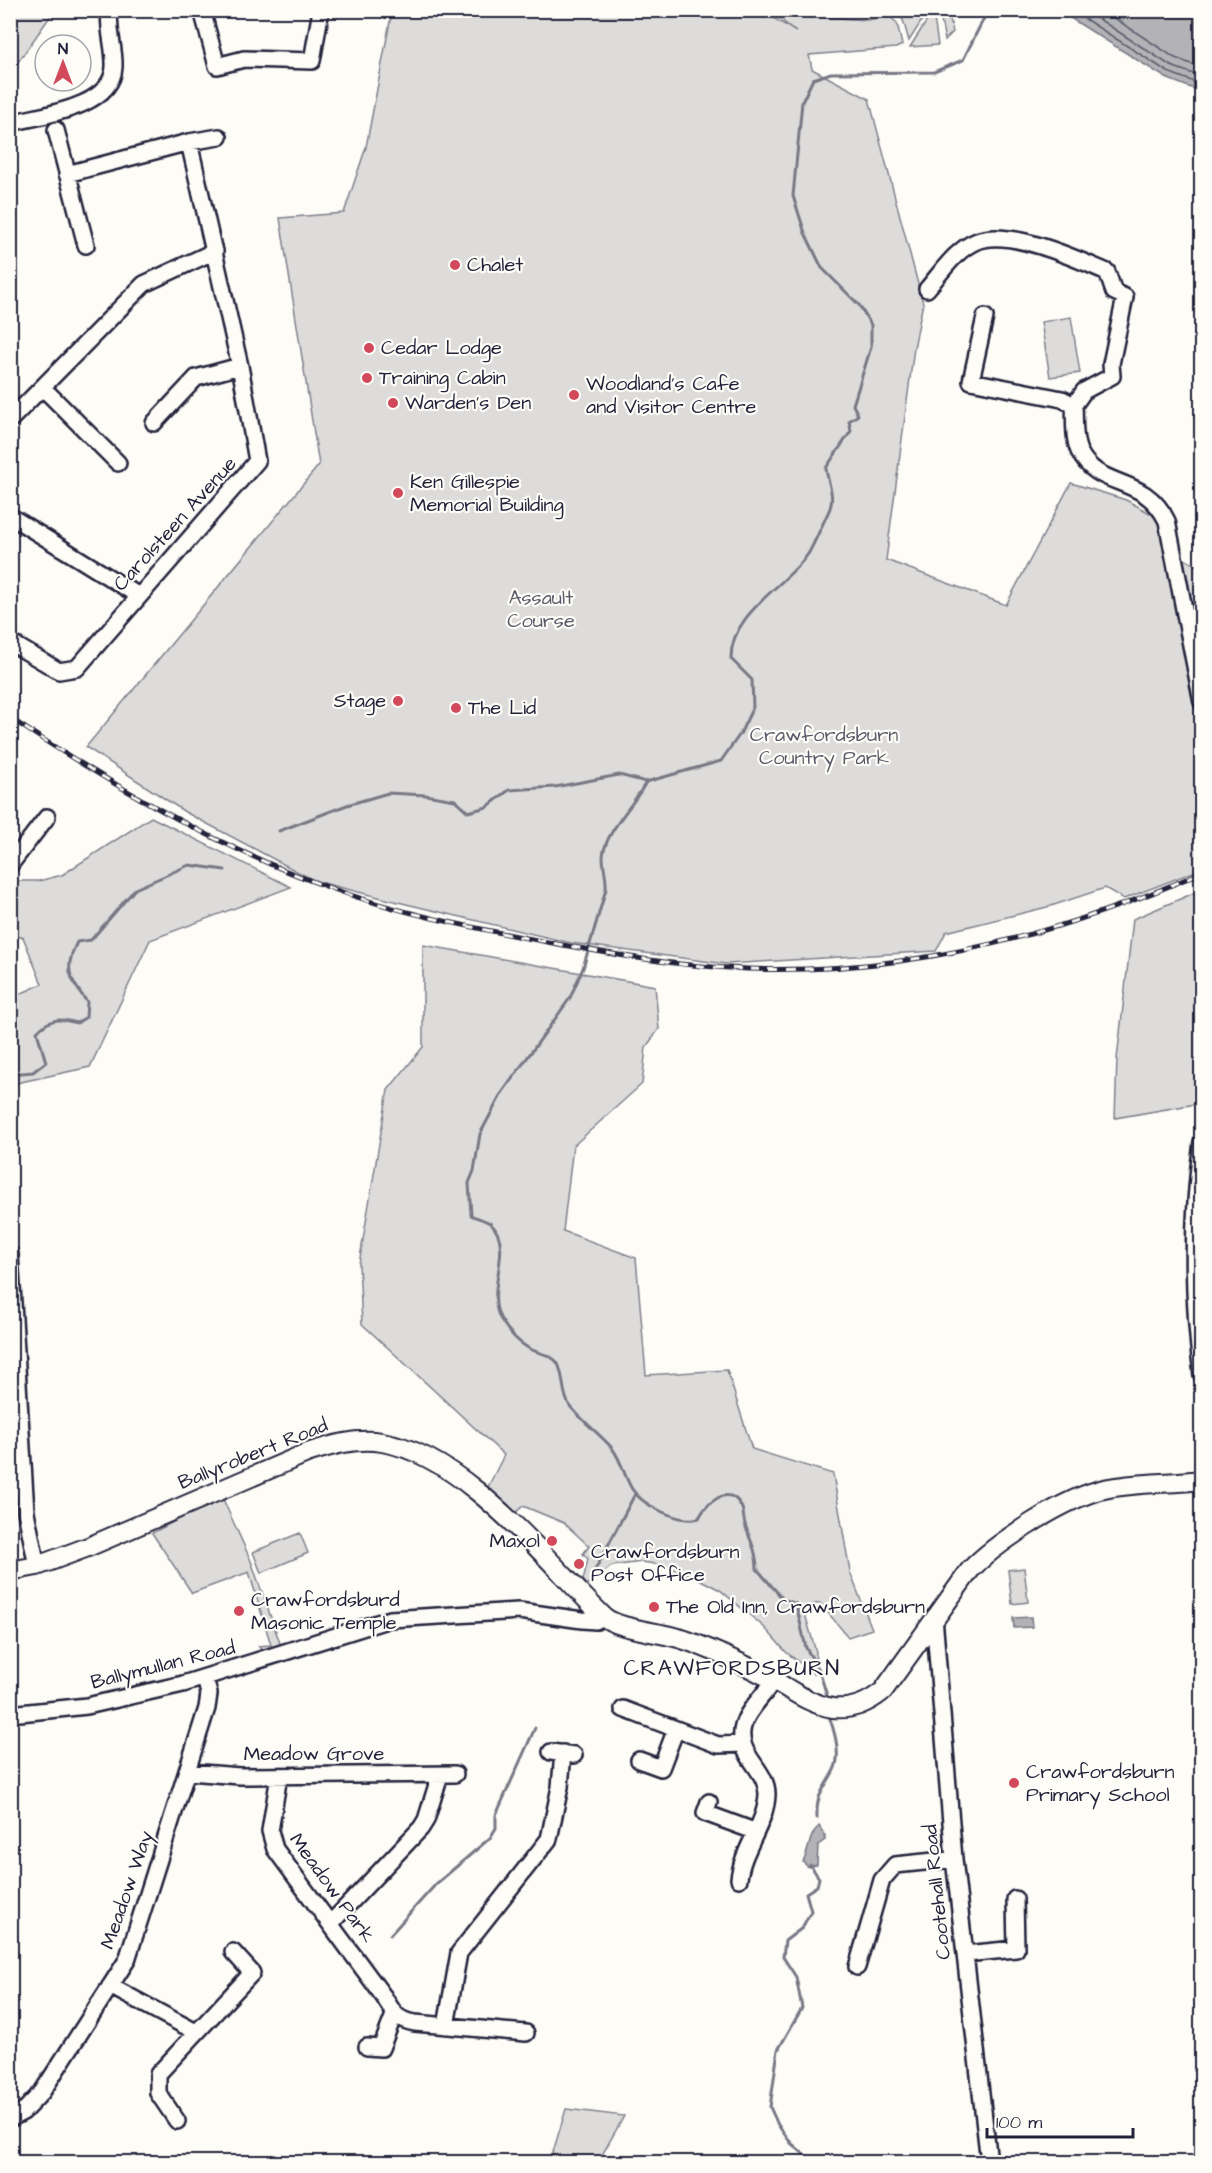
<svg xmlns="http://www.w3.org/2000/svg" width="1212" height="2173" font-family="'Architects Daughter',sans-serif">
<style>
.green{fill:#dddcdb;stroke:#807f8b;stroke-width:1.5}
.water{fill:#b2b2b7;stroke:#787885;stroke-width:1.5}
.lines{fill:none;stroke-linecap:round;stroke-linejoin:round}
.shore{stroke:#5c5c6d;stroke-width:1.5}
.stream{stroke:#787885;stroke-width:3}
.minor-casing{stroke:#22223b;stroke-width:20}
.major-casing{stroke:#22223b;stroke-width:22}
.minor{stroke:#fdfcf7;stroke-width:15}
.major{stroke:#fdfcf7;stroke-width:18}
.rail-casing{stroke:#22223b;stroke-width:5}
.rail{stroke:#fdfcf7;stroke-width:3;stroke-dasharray:9;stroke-linecap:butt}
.poi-dot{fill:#d1495b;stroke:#fdfcf7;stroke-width:2}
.labels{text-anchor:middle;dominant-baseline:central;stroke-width:4.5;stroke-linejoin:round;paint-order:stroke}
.poi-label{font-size:20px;fill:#22223b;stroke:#fdfcf7;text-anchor:start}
.street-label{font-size:20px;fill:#22223b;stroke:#fdfcf7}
.park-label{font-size:20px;fill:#5a5a6b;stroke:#fdfcf7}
.quarter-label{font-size:22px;letter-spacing:1.5px;fill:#22223b;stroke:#fdfcf7}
</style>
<rect width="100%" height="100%" fill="#fdfcf7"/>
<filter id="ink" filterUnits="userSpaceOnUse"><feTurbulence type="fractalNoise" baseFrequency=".0167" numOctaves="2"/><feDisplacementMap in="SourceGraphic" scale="12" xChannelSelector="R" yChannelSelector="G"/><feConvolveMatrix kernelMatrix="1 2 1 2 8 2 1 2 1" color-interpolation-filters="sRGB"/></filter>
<g filter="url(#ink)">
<path class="green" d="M10 11H54L11 72H10Z
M392 11H763L796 32 774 14 868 20 888 15 897 23 902 45 896 48 809 55 812 69 869 99 923 303 914 348 886 560 1006 605 1071 483 1126 500 1159 518 1173 553 1201 568V869L1124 899 1105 888 1051 906 946 932 936 951 726 964 571 943 402 903 315 881 185 812 86 747 319 465 280 218 344 213 366 147Z
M816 11H928L909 41 903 20 896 13Z
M939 11H948L953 32 945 40Z
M933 12 938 45 910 47 930 16Z
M1071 317 1080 373 1050 377 1041 322Z
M151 817 291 887 150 940 90 1067 16 1083 11 998 42 984 23 937 11 936V881H39L62 875Z
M1201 890V1103L1115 1118 1117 1059 1133 919Z
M423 945 655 986 659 1029 646 1047 642 1084 573 1146 563 1231 636 1258 646 1375 727 1370 752 1449 833 1474 850 1572 872 1629 848 1637 820 1603 803 1607 816 1652 814 1674 786 1652 765 1628 720 1590 693 1576 661 1565 642 1562 612 1566 587 1585 583 1580 588 1559 583 1554 589 1546 564 1523 523 1506 512 1516 486 1491 504 1455 362 1324 359 1264 388 1090 423 1047Z
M222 1497 251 1561 281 1646 263 1652 258 1646 271 1645 249 1572 192 1593 152 1533Z
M300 1533 308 1553 261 1573 253 1552Z
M1024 1568 1028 1602 1012 1604 1008 1570Z
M566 2109 624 2116 598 2162H550Z"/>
<path class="water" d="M1059 11H1201V92L1166 78Z
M1031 1617 1032 1627 1014 1628 1013 1618Z
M819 1826 825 1835V1840L818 1845 817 1865 808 1867 803 1862C810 1849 808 1836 819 1826Z"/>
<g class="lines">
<path class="shore" d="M1071 10 1168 72 1202 85
M1085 10 1171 66 1202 77
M1102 10 1175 58 1202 68"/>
<path class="stream" d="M646 782C635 804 605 832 603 856 603 868 607 877 606 889L583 968 570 998 502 1093 480 1134 474 1171 469 1183 471 1215C476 1218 487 1220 491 1224 515 1248 485 1288 500 1318 507 1330 516 1341 528 1348 538 1354 549 1353 557 1362 565 1375 561 1394 570 1406 582 1421 599 1433 612 1448 622 1461 624 1476 632 1489 642 1505 680 1524 699 1518 706 1503 729 1483 741 1506 744 1511 743 1518 745 1524 750 1541 757 1551 757 1569L783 1599 796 1604 806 1648 819 1670 828 1699
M279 831 347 805 388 793 426 795 455 800 468 812 487 807 509 790 555 787 619 775 646 782 721 761 740 734 753 707 752 680 731 659C730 613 786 586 808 554 811 550 828 513 830 508 835 494 827 481 826 468L851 431 849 421 858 415 853 405 871 347V325L859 305 822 268 805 233 793 196 802 102 813 79 831 73 934 72 963 60 988 10
M10 1074 33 1072 46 1062 37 1032C50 1018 59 1018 77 1023L86 1017 87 1002C70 978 63 970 77 942L91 940 135 889 189 865 225 870
M594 1572 635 1494
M817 1818C816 1793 824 1790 834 1770 841 1756 835 1733 830 1719
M810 1865 819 1878 817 1886 806 1893 811 1911 802 1928 785 1941 783 1957 796 1977 802 2008 778 2050 770 2107 778 2125 791 2143 813 2162
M390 1935 436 1884 490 1838 496 1828V1815L535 1728"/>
<g class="minor-casing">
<path id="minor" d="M202 10 217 66 244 59 312 61 321 10
M10 123C42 115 112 108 114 67 115 48 107 29 110 10
M56 130 86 245
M67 174 189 142 219 137
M927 289C941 273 956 249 977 241 1009 228 1077 259 1107 272L1114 292 1125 297 1111 364 1112 376 1084 391 1074 405C1075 419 1073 438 1079 451 1098 491 1144 473 1167 521L1202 702
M985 317 971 381 1062 399 1074 405
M43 388 118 463
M10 420 144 284 215 251
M154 423 196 378 240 366
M10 516 139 596
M10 642 59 671 77 668 257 461 240 366 189 142
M10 865 47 817
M1202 1142C1191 1221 1192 1296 1202 1375
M10 1254 26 1512 37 1566
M934 1617 954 1859 989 2162
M623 1709 676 1729
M10 1714 87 1706 183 1684 390 1619 519 1611 582 1620 596 1621 603 1616
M551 1752 574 1755
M639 1760 661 1768 676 1729 718 1745 743 1744
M189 1772 240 1776 455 1774
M279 1776 270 1831 275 1849 384 1997C393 2012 396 2020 415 2023L526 2033
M709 1802 705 1813 754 1831
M739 1879C742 1849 766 1824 767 1795 768 1769 735 1755 743 1726 747 1709 765 1696 773 1680
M330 1924 421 1828 426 1820 440 1775
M965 1954 1016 1949 1015 1899
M857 1967 882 1880 895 1865 954 1859
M110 1986 196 2032
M446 2026 459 1953 549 1839 560 1787 563 1753
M367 2047 381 2048 394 2015
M10 2119 23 2112 42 2092 127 1960 207 1708 209 1694 205 1678
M177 2121 158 2093V2074L252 1973 233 1952"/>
</g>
<g class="major-casing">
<path id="major" d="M10 1571 37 1566 88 1547 307 1453C332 1445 356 1438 382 1442 466 1456 544 1559 603 1616 618 1630 664 1632 685 1640 714 1650 741 1663 768 1677 788 1688 810 1705 833 1708 853 1710 868 1703 883 1691L970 1570C998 1541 1065 1498 1104 1489 1136 1482 1169 1484 1202 1480"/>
</g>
<use href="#minor" class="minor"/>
<use href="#major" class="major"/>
<g class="rail-casing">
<path id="rail" d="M10 718C109 783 216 847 328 887 397 913 470 927 542 941 610 954 679 967 748 969 906 974 1059 936 1202 872"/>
</g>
<use href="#rail" class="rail"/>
</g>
</g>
<g class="poi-dot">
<circle cx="455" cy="265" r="6"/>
<circle cx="369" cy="348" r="6"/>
<circle cx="367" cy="378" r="6"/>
<circle cx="574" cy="395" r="6"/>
<circle cx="393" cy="403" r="6"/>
<circle cx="398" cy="493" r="6"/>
<circle cx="398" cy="701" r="6"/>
<circle cx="456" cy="708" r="6"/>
<circle cx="552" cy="1541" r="6"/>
<circle cx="579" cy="1564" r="6"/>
<circle cx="654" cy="1607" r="6"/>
<circle cx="239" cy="1611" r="6"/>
<circle cx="1014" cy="1783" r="6"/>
</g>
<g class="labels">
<g class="poi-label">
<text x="467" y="265">Chalet</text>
<text x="381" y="348">Cedar Lodge</text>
<text x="379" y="378">Training Cabin</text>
<text x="586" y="384">Woodland's Cafe<tspan x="586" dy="23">and Visitor Centre</tspan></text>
<text x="405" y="403">Warden's Den</text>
<text x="410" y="482">Ken Gillespie<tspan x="410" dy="23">Memorial Building</tspan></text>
<text x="386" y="701" text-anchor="end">Stage</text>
<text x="468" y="708">The Lid</text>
<text x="540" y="1541" text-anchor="end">Maxol</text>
<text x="591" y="1552">Crawfordsburn<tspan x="591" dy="23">Post Office</tspan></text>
<text x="251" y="1600">Crawfordsburd<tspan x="251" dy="23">Masonic Temple</tspan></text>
<text x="666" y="1607">The Old Inn, Crawfordsburn</text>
<text x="1026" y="1772">Crawfordsburn<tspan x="1026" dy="23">Primary School</tspan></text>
</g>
<g class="street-label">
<text transform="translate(175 524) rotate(-48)">Carolsteen Avenue</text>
<text transform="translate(253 1454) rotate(-22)">Ballyrobert Road</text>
<text transform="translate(163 1665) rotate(-14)">Ballymullan Road</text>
<text x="314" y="1754">Meadow Grove</text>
<text transform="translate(332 1888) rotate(54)">Meadow Park</text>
<text transform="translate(127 1890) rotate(-71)">Meadow Way</text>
<text transform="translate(937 1892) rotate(-96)">Cootehall Road</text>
</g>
<g class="park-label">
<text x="541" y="598">Assault<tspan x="541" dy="23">Course</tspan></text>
<text x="824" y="735">Crawfordsburn<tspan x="824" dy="23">Country Park</tspan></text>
</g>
<g class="quarter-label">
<text x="732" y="1668">CRAWFORDSBURN</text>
</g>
</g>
<rect width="1212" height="2173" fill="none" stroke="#fdfcf7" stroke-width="36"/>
<rect x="18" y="18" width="1176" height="2137" fill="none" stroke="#22223b" stroke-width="2" filter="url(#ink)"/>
<g transform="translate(63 63)"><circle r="28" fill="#fdfcf7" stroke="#a5a5ac" stroke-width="1.5"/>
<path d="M0-4.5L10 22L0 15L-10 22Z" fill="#d1495b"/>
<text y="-9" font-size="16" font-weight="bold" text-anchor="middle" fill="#22223b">N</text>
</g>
<path d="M987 2128v9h146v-9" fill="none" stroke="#22223b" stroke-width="3"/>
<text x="996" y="2128" font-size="18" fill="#22223b" stroke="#fdfcf7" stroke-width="4.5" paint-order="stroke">100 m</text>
</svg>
